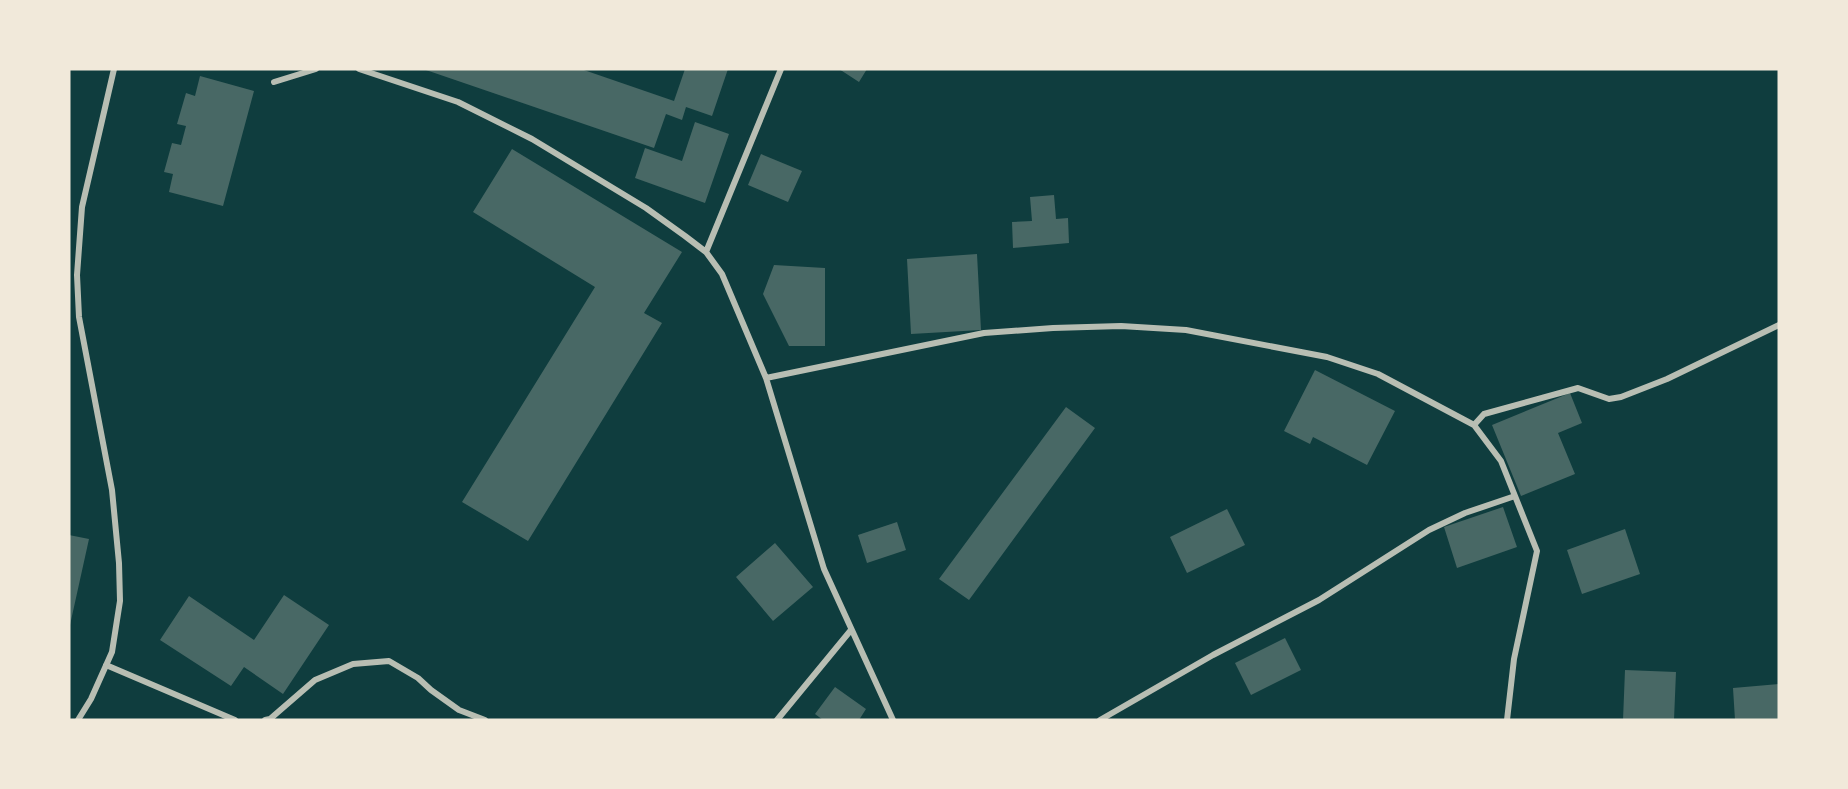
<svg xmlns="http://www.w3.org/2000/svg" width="1848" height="789" font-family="'Fira Sans',sans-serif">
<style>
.building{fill:#486865}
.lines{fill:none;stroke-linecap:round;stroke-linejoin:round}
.minor{stroke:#b8beb3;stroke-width:6}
</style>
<rect width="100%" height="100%" fill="#0f3d3e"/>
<path class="building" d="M423 69H581L674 101 685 69H728L712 116 686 107 682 120 666 114 654 148Z
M839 69H867L859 82Z
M200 76 254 91 223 206 169 192 173 174 164 172 172 143 181 145 186 126 177 124 186 93 195 96Z
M695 122 729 134 705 203 635 178 645 148 682 161Z
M512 149 682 252 644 313 662 323 528 541 462 502 595 287 473 212Z
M761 154 802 171 788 202 748 185Z
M1054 195 1056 219 1068 218 1069 243 1013 248 1012 222 1032 221 1030 197Z
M977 254 981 330 911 334 907 259Z
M774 265 825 268V346H789L763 294Z
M1315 370 1395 411 1367 465 1313 437 1310 444 1284 431Z
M1570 393 1582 423 1558 433 1575 474 1521 496 1492 425Z
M1066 407 1095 428 969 600 939 579Z
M1503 507 1517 547 1457 568 1444 527Z
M1227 509 1245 545 1187 573 1170 537Z
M897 522 906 550 867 563 858 535Z
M1625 529 1640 574 1582 594 1567 550Z
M69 535 89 539 70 625H69Z
M775 543 813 587 773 621 736 577Z
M284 595 329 625 283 694 244 667 231 686 160 640 189 596 254 640Z
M1285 638 1301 670 1251 695 1235 663Z
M1625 670 1676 672 1674 720H1623Z
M1779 684V720H1735L1733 688Z
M835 687 866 709 859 720H823L815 714Z"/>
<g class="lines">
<path class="minor" d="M359 69 458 102 532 139 646 208 685 236 706 252 722 274 766 378 984 333 1053 328 1121 326 1186 330 1327 357 1378 374 1474 425 1501 461 1537 551 1514 659 1507 720
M274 82 316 69
M706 252 781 69
M766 378 824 569 893 720
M1474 425 1484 414 1578 388 1609 399 1621 397 1667 379 1779 325
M106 665 235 720
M78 720 91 699 112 652 120 601 119 563 112 490 79 317 77 275 82 207 114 69
M265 720 270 719 315 680 353 664 389 661 418 678 431 690 459 710 485 720
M777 720 851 630
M1100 720 1213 655 1319 600 1429 530 1465 513 1515 496"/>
</g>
<rect width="1848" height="789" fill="none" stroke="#f1e9da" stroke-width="141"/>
</svg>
